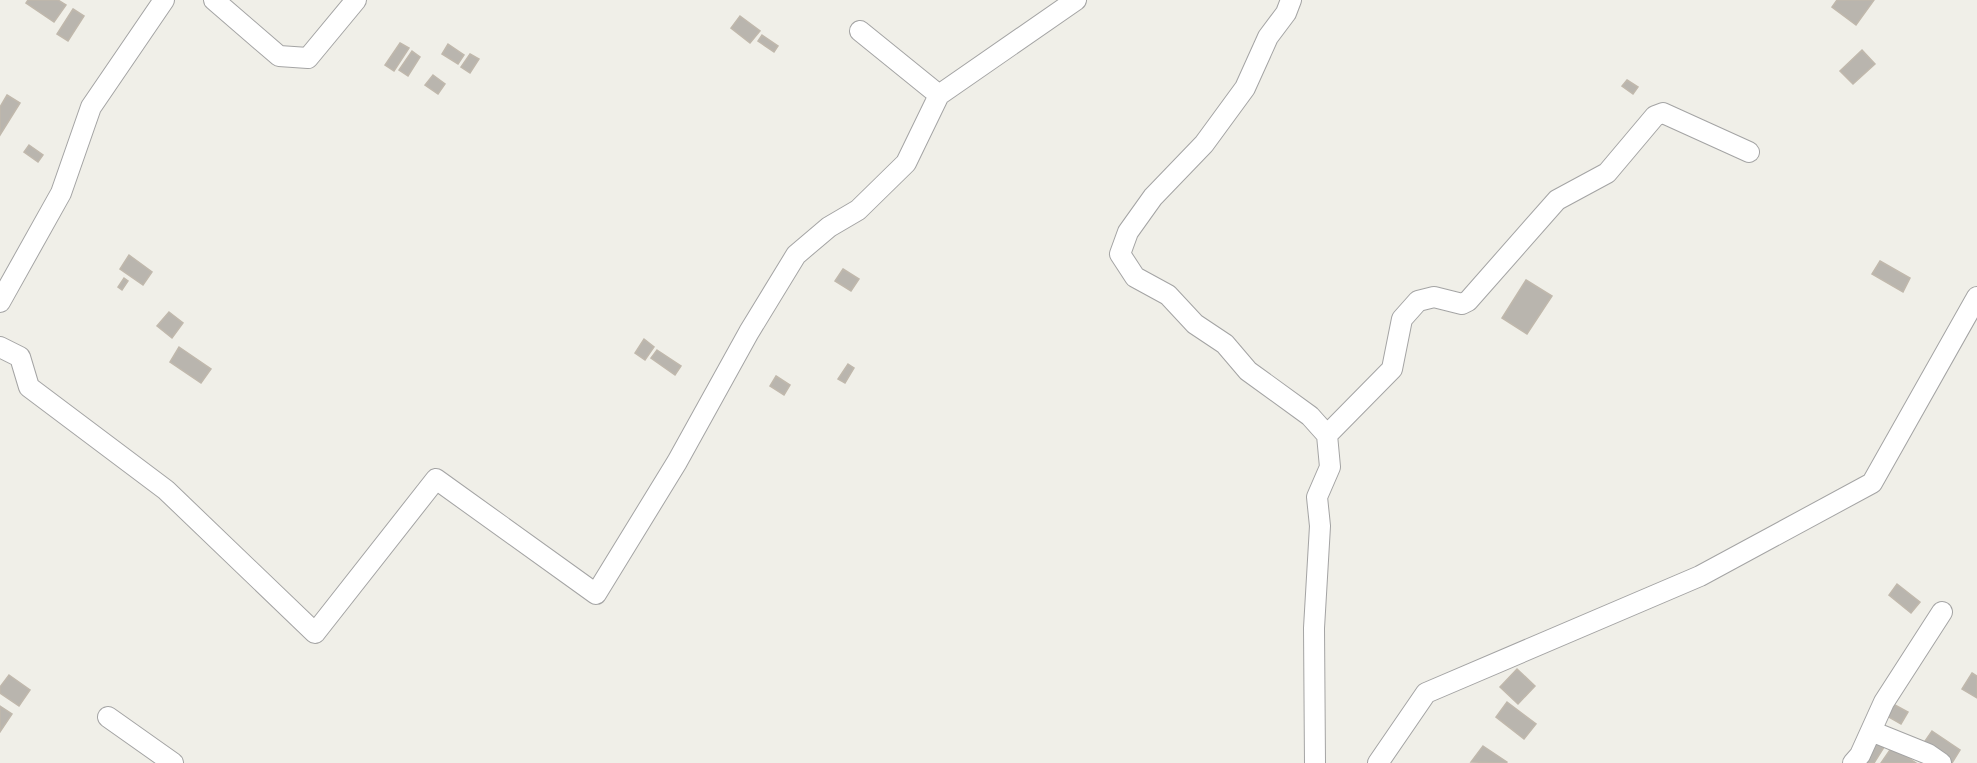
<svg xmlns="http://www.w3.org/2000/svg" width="1977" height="763" font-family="Poppins,sans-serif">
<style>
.building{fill:#b9b5ae;stroke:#c0b8ac;stroke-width:1.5}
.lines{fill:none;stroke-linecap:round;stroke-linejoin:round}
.street-casing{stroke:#a4a4a4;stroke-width:22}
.street{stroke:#fff;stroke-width:20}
</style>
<rect width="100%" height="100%" fill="#f0efe8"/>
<path class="building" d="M28 0H58L66 5 54 22 26 3Z
M1837 0H1874L1856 25 1832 7Z
M73 9 84 16 68 41 57 34Z
M740 16 760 31 750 43 731 28Z
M762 35 778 46 774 52 758 41Z
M400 43 409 48 394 71 385 65Z
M448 44 464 55 458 64 442 54Z
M1862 50 1875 64 1853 84 1840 71Z
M412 51 420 57 408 76 399 70Z
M470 54 479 59 470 73 461 67Z
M433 75 445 84 438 94 425 85Z
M1627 80 1638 87 1633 94 1622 86Z
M7 95 20 103 0 135V107Z
M29 145 43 155 38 162 24 152Z
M129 255 152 272 143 285 120 269Z
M1880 261 1910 278 1903 292 1872 274Z
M843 269 859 279 851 291 835 281Z
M124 278 128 281 122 290 118 287Z
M1526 280 1552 296 1527 334 1502 318Z
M169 312 183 323 172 338 157 326Z
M644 339 654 347 645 360 635 353Z
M179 347 211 369 201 383 170 362Z
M657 350 681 366 675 375 651 358Z
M848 364 854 368 845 383 838 379Z
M776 376 790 385 784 395 770 386Z
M1897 584 1920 602 1911 613 1889 595Z
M1517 669 1535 686 1518 704 1500 687Z
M1972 673 1977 676V698L1962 689Z
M9 675 30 690 19 706 0 693V687Z
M1507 702 1536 724 1524 739 1496 717Z
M1893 704 1908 712 1901 724 1887 716Z
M0 706 12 714 0 732Z
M1932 731 1960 750 1952 763 1923 744Z
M1876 738 1886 744 1874 763H1861Z
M1483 746 1507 762 1506 763 1471 762Z
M1892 747 1916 763H1881Z"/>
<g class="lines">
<g class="street-casing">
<path id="street" d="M214 0 279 56 308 58 356 0
M1291 0 1286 13 1268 37 1245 88 1204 144 1153 197 1128 232 1120 254 1135 277 1168 295 1195 324 1225 344 1248 371 1310 416 1327 435 1330 467 1317 497 1320 526 1314 628 1315 763
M939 95 1076 0
M0 302 61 193 91 107 164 0
M0 347 20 357 29 387 166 490 315 633 436 479 596 594 677 462 749 332 796 255 829 227 858 210 906 163 939 95 860 31
M1327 435 1392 369 1402 319 1418 301 1434 297 1462 304 1468 301 1557 200 1607 173 1655 116 1663 113 1749 152
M108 717 173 763
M1871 731 1928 754 1941 763
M1378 763 1426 693 1700 576 1872 483 1977 297
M1853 763 1860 755 1884 702 1942 612"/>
</g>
<use href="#street" class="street"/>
</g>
</svg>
